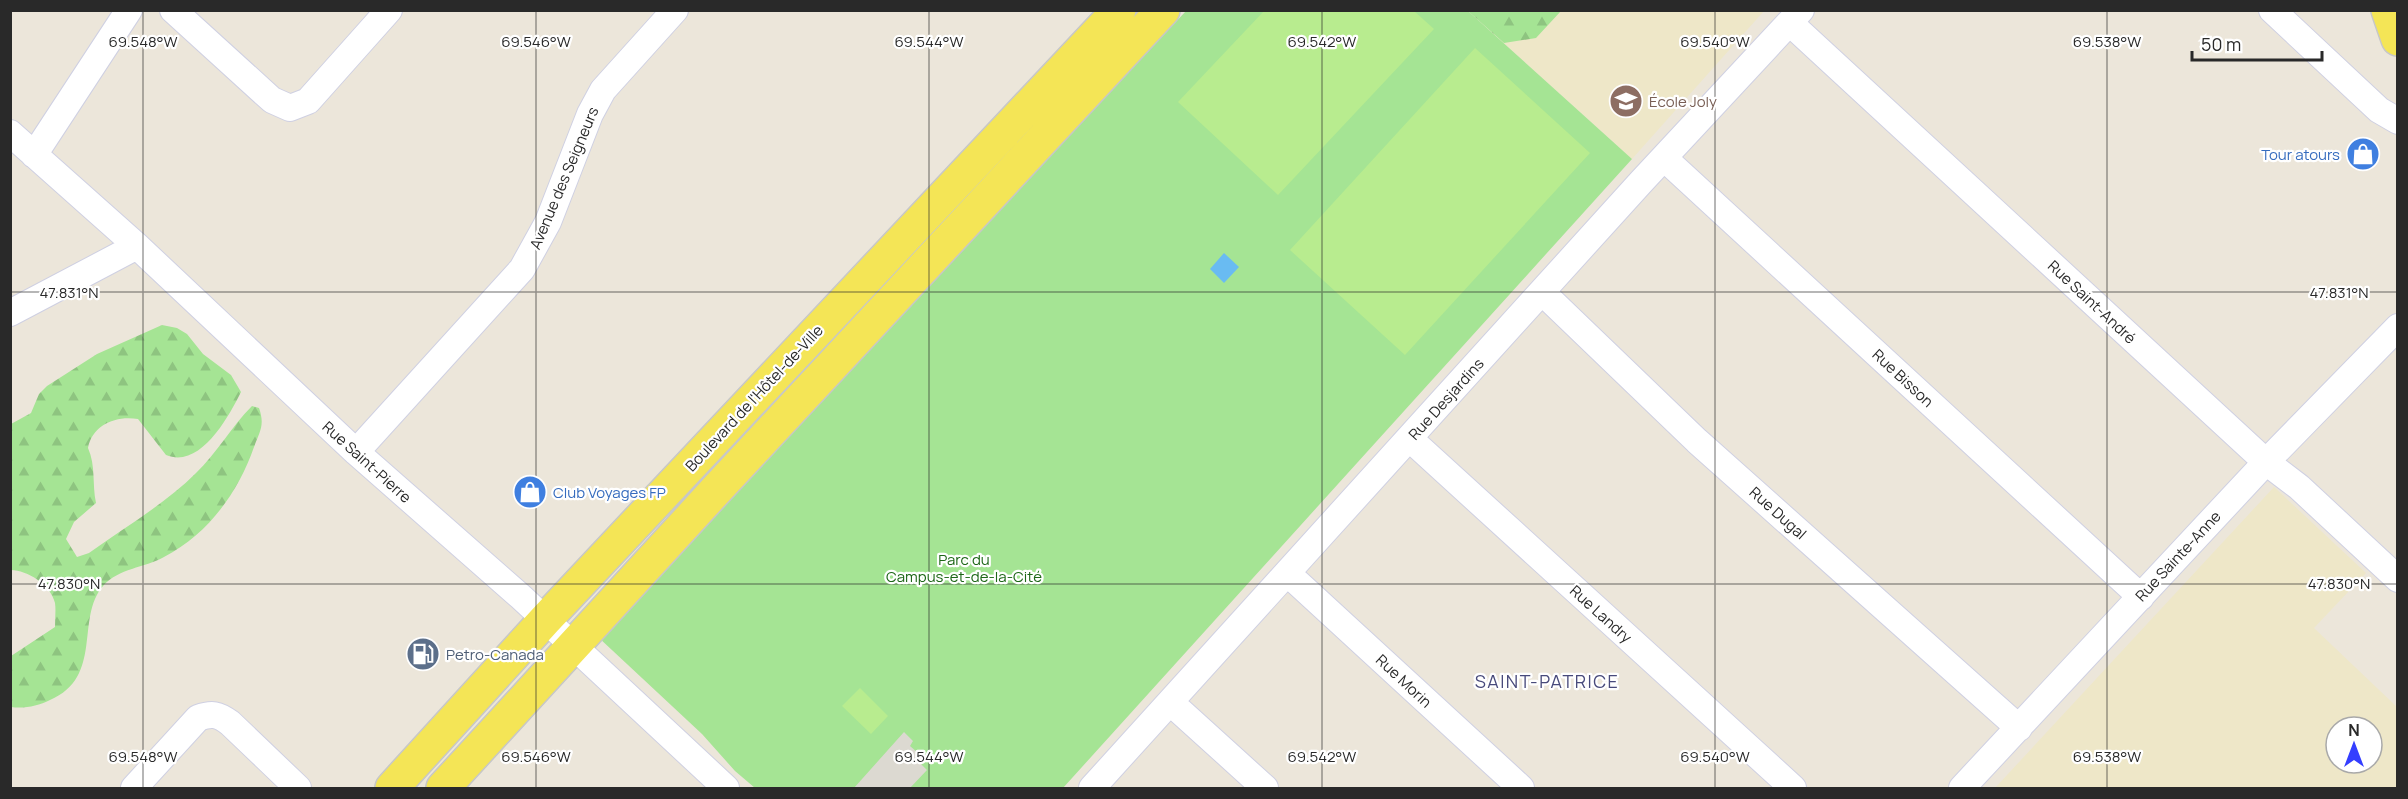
<svg xmlns="http://www.w3.org/2000/svg" width="2408" height="799" font-family="Manrope,sans-serif">
<style>
.education{fill:#eee7c8;fill-rule:evenodd}
.forest{fill:url(#forest-firs)}
.park{fill:#a5e494}
.pitch{fill:#b8ec8f}
.plaza{fill:#dcd9d1}
.water{fill:#69bbf2}
.lines{fill:none;stroke-linecap:round;stroke-linejoin:round}
.minor-casing{stroke:#cfd0e2;stroke-width:28}
.major-casing{stroke:#c7c7c7;stroke-width:36}
.minor{stroke:#fff;stroke-width:26}
.major{stroke:#f4e556;stroke-width:33}
.ticks{fill:none;stroke:#292929;stroke-width:1.5;stroke-opacity:0.45}
.labels{text-anchor:middle;dominant-baseline:central;stroke-width:4.5;stroke-linejoin:round;paint-order:stroke}
.education-label{font-size:15px;fill:#785e54;stroke:#fff;text-anchor:start}
.shop-label{font-size:15px;fill:#366cbe;stroke:#fff;text-anchor:end}
.street-label{font-size:15px;fill:#292929;stroke:#fff}
.park-label{font-size:15px;fill:#1d6717;stroke:#fff}
.service-label{font-size:15px;fill:#4e5e75;stroke:#fff;text-anchor:start}
.quarter-label{font-size:18px;letter-spacing:1.5px;fill:#484a7b;stroke:#fff}
.ticks-label{font-size:15px;text-anchor:middle;fill:#292929;stroke:#fff;stroke-width:4.5;stroke-linejoin:round;paint-order:stroke}
</style>
<defs>
<pattern id="forest-firs" width="22" height="20" patternUnits="userSpaceOnUse" patternTransform="scale(1.5)"><rect width="22" height="20" fill="#a5e494"/><path d="M5 1l3.5 6h-7zM16 11l3.5 6h-7z" fill="#8ec480"/></pattern>
</defs>
<rect width="100%" height="100%" fill="#ece6da"/>
<path class="education" d="M1468 11H1764L1632 159Z
M2274 487 2366 573 2314 628 2397 707V788H1995ZM2336 727H2372V763H2336Z"/>
<path class="forest" d="M1468 11H1561L1536 38 1504 43Z
M162 325 177 328 187 334 203 354 231 375 241 392C228 418 200 469 166 455L138 419C116 415 92 425 88 448 96 466 92 484 96 503L74 522 66 539 77 557 89 553C125 527 165 504 196 473 217 453 231 427 252 406L259 408C265 425 260 431 254 447 238 493 208 534 164 557 144 568 119 568 103 586 75 618 104 677 50 700 38 706 24 709 11 707V656L55 627C55 619 56 610 55 603 51 585 27 570 11 570V424L31 413 39 394 47 386 97 354Z"/>
<path class="park" d="M1186 11H1468L1632 159 1063 788H755L735 771 702 734 598 637Z"/>
<path class="pitch" d="M1264 11H1414L1434 29 1278 195 1178 102Z
M1475 48 1590 153 1405 355 1290 250Z
M860 688 888 716 871 734 842 706Z"/>
<path class="plaza" d="M904 732 913 741 910 746 925 759 921 764 927 770 910 788H854Z"/>
<path class="water" d="M1224 253 1239 267 1224 283 1210 269Z"/>
<g class="lines">
<g class="minor-casing">
<path id="minor" d="M173 10 272 100 290 108 308 101 389 10
M2272 10 2379 110 2398 121
M1790 23 2266 462 2299 487 2398 579
M10 133 137 246 356 452 521 597 726 788
M34 155 129 10
M1664 158 2141 597
M1542 292 1697 441 2019 728
M10 313 137 246
M1410 439 1793 788
M356 452 522 269 548 222 590 114 603 90 675 10
M1287 573 1521 788
M1170 702 1265 788
M134 788 198 718C212 713 218 714 230 723L298 788
M1092 788 1641 182 1801 10
M1962 788 2266 462 2398 327"/>
</g>
<g class="major-casing">
<path id="major" d="M2388 10 2398 39
M392 788 545 620 1119 10
M443 788 717 489 1163 10"/>
</g>
<use href="#minor" class="minor"/>
<use href="#major" class="major"/>
</g>
<path class="ticks" d="M143 10V788M536 10V788M929 10V788M1322 10V788M1715 10V788M2107 10V788M10 292H2398M10 584H2398"/>
<defs>
<g id="school-disc" transform="scale(1.725)"><circle r="9.5" fill="#8d6e63" stroke="#fff"/><path d="M0-5L7-2L0 1L-7-2ZM-4 1L0 2.5L4 1V4Q0 6-4 4Z" fill="#fff"/></g>
<g id="shop-disc" transform="scale(1.725)"><circle r="9.5" fill="#3f7fe0" stroke="#fff"/><path d="M-5-2.5h2.3a2.7 3.5 0 0 1 5.4 0H5L5.5 6h-11ZM-1.5-2.5h3a1.5 2.3 0 0 0-3 0Z" fill="#fff"/></g>
<g id="fuel-disc" transform="scale(1.725)"><circle r="9.5" fill="#5c6f8a" stroke="#fff"/><path d="M-5.5-6h7V0h2V4h1.3V-2.5L3-4.5l.8-.8L6-3V5H2.5V1h-1V6h-7ZM-4.2-4.7v3.2H.2V-4.7Z" fill="#fff"/></g>
</defs>
<g fill-rule="evenodd">
<use href="#school-disc" x="1626" y="101"/>
<use href="#shop-disc" x="2363" y="154"/>
<use href="#shop-disc" x="530" y="492"/>
<use href="#fuel-disc" x="423" y="654"/>
</g>
<g class="labels">
<g class="education-label">
<text x="1649" y="101">École Joly</text>
</g>
<g class="shop-label">
<text x="2340" y="154">Tour atours</text>
<text x="553" y="492" text-anchor="start">Club Voyages FP</text>
</g>
<g class="street-label">
<text transform="translate(564 178) rotate(-67)">Avenue des Seigneurs</text>
<text transform="translate(2092 302) rotate(43)">Rue Saint-André</text>
<text transform="translate(1903 378) rotate(43)">Rue Bisson</text>
<text transform="translate(754 398) rotate(-47)">Boulevard de l'Hôtel-de-Ville</text>
<text transform="translate(1446 399) rotate(-48)">Rue Desjardins</text>
<text transform="translate(367 462) rotate(42)">Rue Saint-Pierre</text>
<text transform="translate(1778 513) rotate(42)">Rue Dugal</text>
<text transform="translate(2178 556) rotate(-47)">Rue Sainte-Anne</text>
<text transform="translate(1601 614) rotate(42)">Rue Landry</text>
<text transform="translate(1404 681) rotate(43)">Rue Morin</text>
</g>
<g class="park-label">
<text x="964" y="559">Parc du<tspan x="964" dy="17">Campus-et-de-la-Cité</tspan></text>
</g>
<g class="service-label">
<text x="446" y="654">Petro-Canada</text>
</g>
<g class="quarter-label">
<text x="1547" y="681">SAINT-PATRICE</text>
</g>
</g>
<g class="ticks-label">
<text x="143" y="47">69.548°W</text>
<text x="536" y="47">69.546°W</text>
<text x="929" y="47">69.544°W</text>
<text x="1322" y="47">69.542°W</text>
<text x="1715" y="47">69.540°W</text>
<text x="2107" y="47">69.538°W</text>
<text x="69" y="298">47.831°N</text>
<text x="2339" y="298">47.831°N</text>
<text x="69" y="589">47.830°N</text>
<text x="2339" y="589">47.830°N</text>
<text x="143" y="762">69.548°W</text>
<text x="536" y="762">69.546°W</text>
<text x="929" y="762">69.544°W</text>
<text x="1322" y="762">69.542°W</text>
<text x="1715" y="762">69.540°W</text>
<text x="2107" y="762">69.538°W</text>
</g>
<rect width="2408" height="799" fill="none" stroke="#292929" stroke-width="24"/>
<g transform="translate(2354 745)"><circle r="28" fill="#ffffff" stroke="#a9a9a9" stroke-width="1.5"/>
<path d="M0-4.5L10 22L0 15L-10 22Z" fill="#343eff"/>
<text y="-9" font-size="16" font-weight="bold" text-anchor="middle" fill="#292929">N</text>
</g>
<path d="M2192 51v9h130v-9" fill="none" stroke="#292929" stroke-width="3"/>
<text x="2201" y="51" font-size="18" fill="#292929" stroke="#ffffff" stroke-width="4.5" paint-order="stroke">50 m</text>
</svg>
